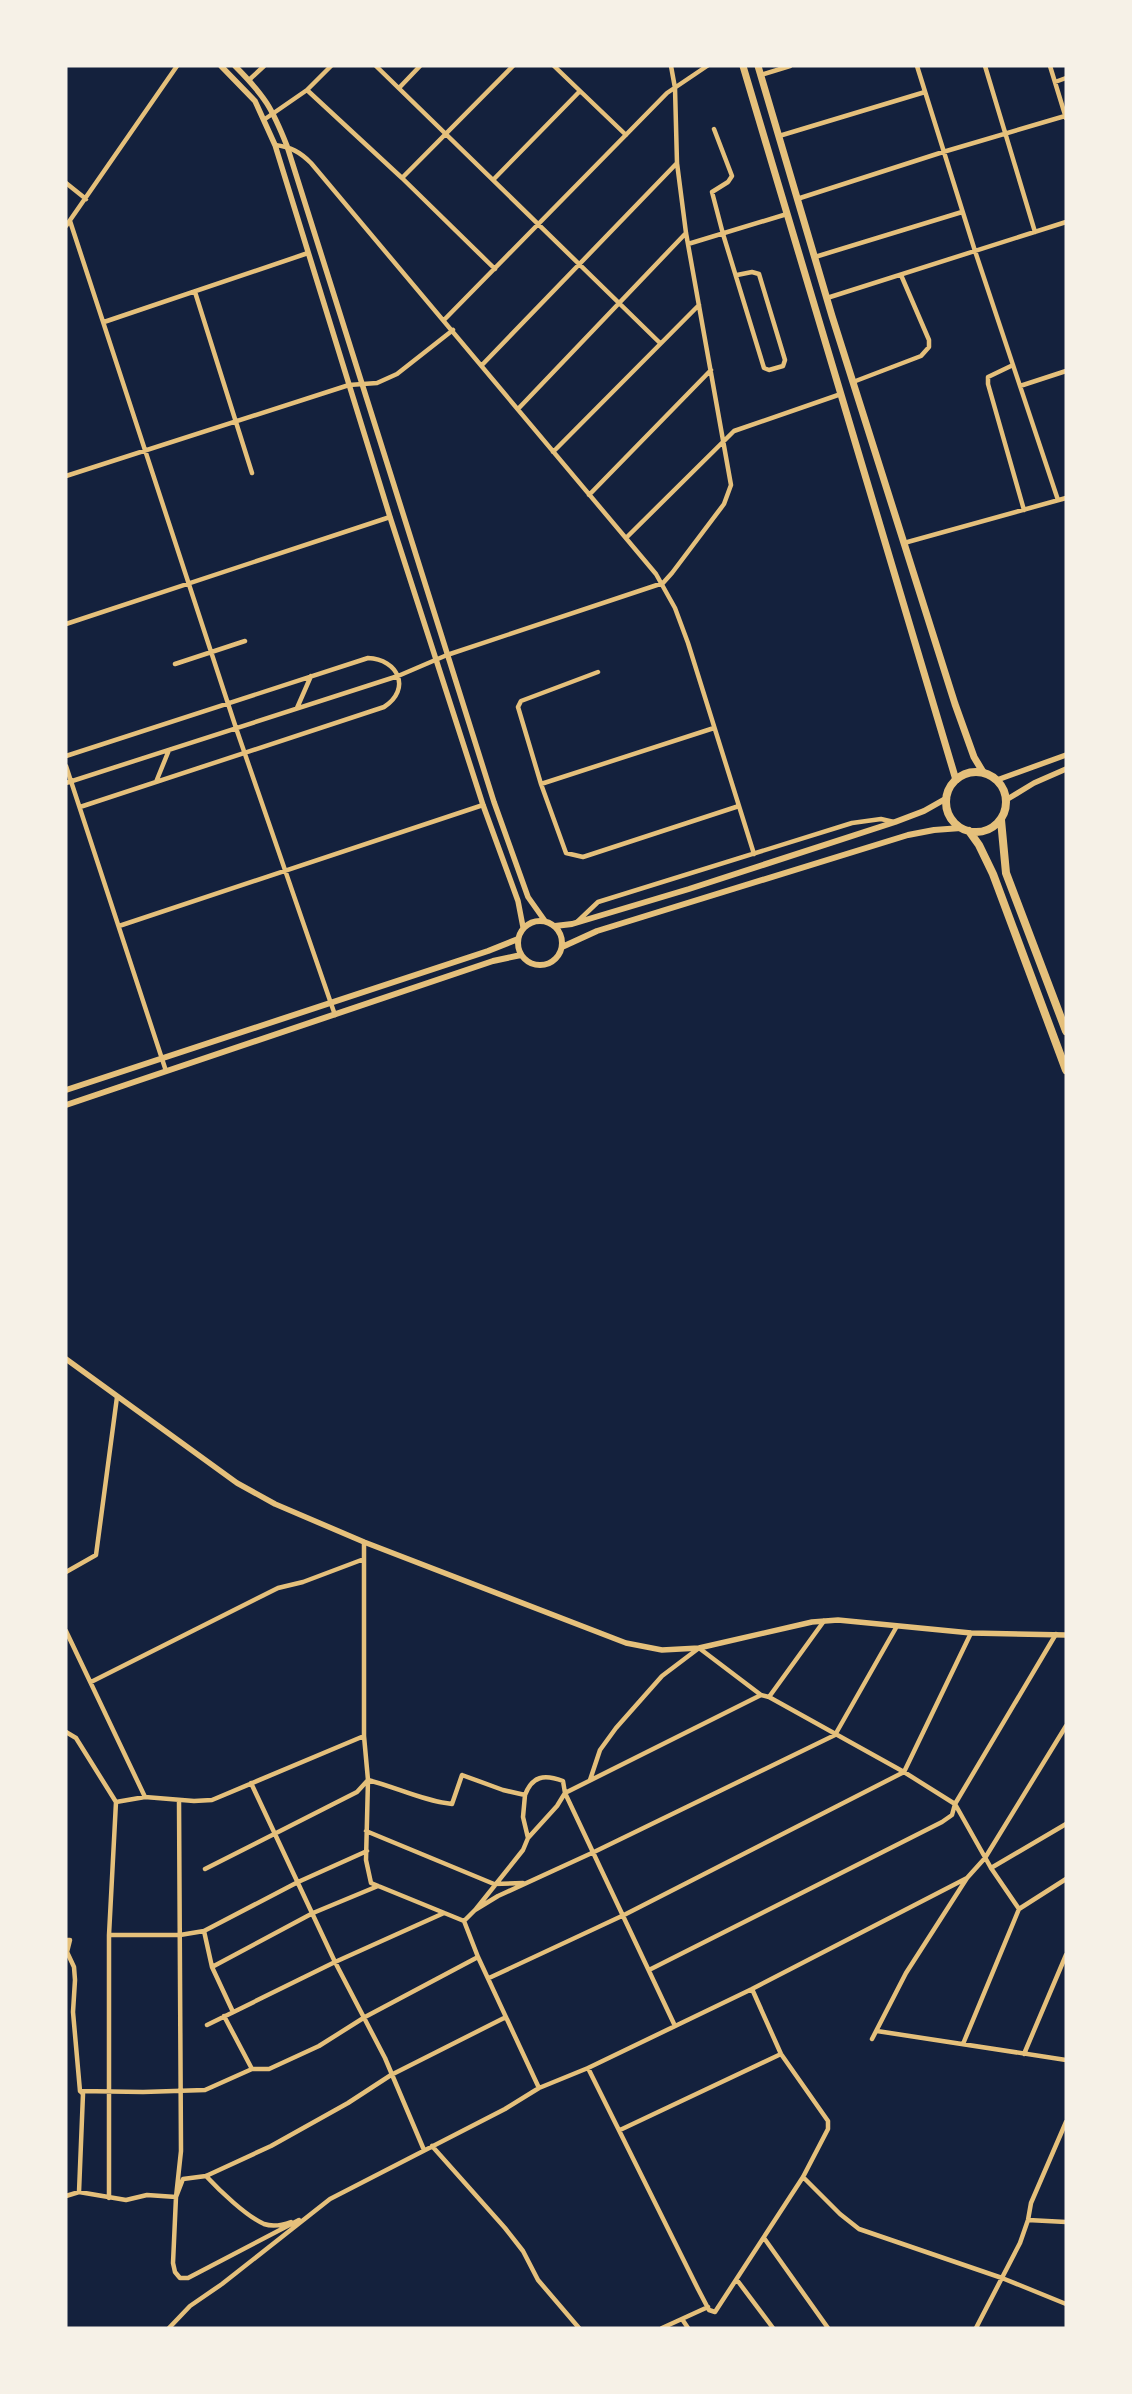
<svg xmlns="http://www.w3.org/2000/svg" width="1132" height="2394" font-family="'IBM Plex Sans',sans-serif">
<style>
.lines{fill:none;stroke-linecap:round;stroke-linejoin:round}
.minor{stroke:#e5c07b;stroke-width:4.5}
.tertiary{stroke:#e5c07b;stroke-width:5.5}
.secondary{stroke:#e5c07b;stroke-width:6}
.primary{stroke:#e5c07b;stroke-width:7}
.trunk{stroke:#e5c07b;stroke-width:8}
</style>
<rect width="100%" height="100%" fill="#14213d"/>
<g class="lines">
<path class="minor" d="M376 66 660 343
M554 66 626 135
M917 66 975 251 1058 500
M985 66 1035 232
M1050 66 1066 118
M761 75 790 66
M249 80 264 66
M1055 82 1066 78
M399 88 420 66
M307 90 402 178 495 269
M265 119 307 90 331 66
M714 129 732 176 728 182 712 192 723 234 764 368 769 370 783 366 785 360 759 274 752 272 737 275
M779 136 925 92
M275 145C291 147 300 152 311 163L656 574 675 608 688 643 754 854
M402 178 513 66
M493 180 580 91
M66 183 86 199
M797 199 943 152 1065 116
M70 221 236 728 335 1015
M66 226 177 66
M688 244 787 214
M815 257 962 212
M195 292 252 473
M827 298 1066 222
M444 320 667 93 707 66
M104 322 308 253
M482 365 677 163
M1013 365 988 377V384L1024 510
M853 382 921 356 929 347V340L901 275
M1020 386 1066 371
M518 409 686 233
M553 452 699 305
M66 476 349 385 377 383 397 374 453 330
M589 495 711 370
M627 537 734 431 841 394
M904 543 1066 498
M66 624 390 517
M175 664 245 641
M598 672 521 701 518 707 541 784 566 853 583 857 739 806
M297 708 311 676
M66 756 368 658C398 659 412 689 384 707L80 807
M66 766 166 1071
M156 782 169 750
M66 783 398 676 447 655 663 583 672 573 724 504 731 485 686 233 677 163 675 88 671 66
M541 784 714 728
M577 922 598 902 852 823 881 819 894 822
M119 926 483 805
M66 1572 96 1555 117 1397
M66 1631 145 1797
M91 1682 278 1588 303 1582 364 1559
M769 1697 824 1621
M66 1732 76 1738 116 1802 109 1935V2198
M590 1780 600 1750 616 1728 662 1676 699 1648 761 1695 769 1697 904 1772 955 1804 991 1868 1019 1909
M251 1783 335 1962 385 2058 424 2150
M525 1795 523 1817 528 1838
M179 1800 181 2151 176 2197 173 2263 175 2272 180 2278H188L299 2220
M116 1802 145 1797 194 1801 212 1800 364 1736
M366 1831 494 1884 523 1883
M991 1868 1066 1824
M205 1869 357 1792 368 1780 364 1736V1542
M464 1921 371 1883 366 1860 368 1780C396 1787 423 1801 452 1804L462 1775 503 1790 525 1795C532 1776 544 1774 563 1781L565 1793 557 1806 528 1838 523 1850 476 1909
M204 1931 212 1967 233 2012
M109 1935H180L204 1931 298 1882 367 1851
M66 1940H70L67 1952 74 1967 75 1980 73 2012 80 2091 83 2094 79 2192
M212 1967 313 1913 378 1886
M649 1970 942 1822 952 1815 955 1804 1056 1634
M489 1978 624 1915 904 1772 971 1633
M224 2016 252 2069
M207 2025 335 1962 444 1913
M675 2026 565 1793 761 1695
M877 2031 1066 2060
M872 2039 906 1973 967 1878 985 1858 1066 1726
M963 2044 1019 1909 1066 1879
M1024 2054 1066 1955
M588 2068 698 2289 709 2310 715 2312 803 2177 828 2129V2121L781 2054 752 1989
M539 2088 478 1957 464 1921 475 1910 498 1896 594 1852 835 1735 897 1626
M80 2091 143 2092 205 2090 252 2069H269L319 2046 365 2017 478 1957
M620 2130 781 2054
M432 2146 505 2228 523 2251 538 2280 579 2328
M206 2176C220 2191 246 2216 264 2224 273 2227 283 2225 291 2222
M803 2177 840 2214 859 2229 1002 2278 1066 2304
M66 2196 79 2192 126 2200 147 2195 176 2197 183 2179 206 2176 271 2146 348 2103 391 2075 506 2017
M1028 2220 1066 2222
M764 2238 828 2328
M737 2280 773 2328
M682 2319 688 2328
M169 2328 190 2306 222 2284 330 2199 505 2109 539 2088 588 2068 752 1989 967 1878
M662 2328 708 2307
M976 2328 1020 2243 1028 2220 1031 2203 1066 2122"/>
<path class="tertiary" d="M221 66 255 101 275 145 390 517 483 805 518 901 523 927
M235 66C265 96 272 108 287 146L494 802 528 897 545 921
M997 780 1066 755
M1006 800 1034 783 1066 769
M66 1359 237 1483 275 1504 364 1542 626 1643 662 1650 699 1648 812 1622 838 1620 971 1633 1066 1635"/>
<path class="secondary" d="M518 943a22 22 0 1 1 44 0a22 22 0 1 1-44 0Z
M555 926 572 924 689 889 895 822 924 811 947 798
M562 947 597 931 908 835 934 830 961 828
M66 1090 488 951 518 939
M66 1105 493 961 521 955"/>
<path class="primary" d="M743 66 956 780
M758 66 832 316 955 704 974 757 983 772"/>
<path class="trunk" d="M946 802a30 30 0 1 1 60 0a30 30 0 1 1-60 0Z
M1001 820 1006 873 1066 1031
M969 831 979 845 993 874 1066 1070"/>
</g>
<rect width="1132" height="2394" fill="none" stroke="#f6f1e7" stroke-width="135"/>
</svg>
